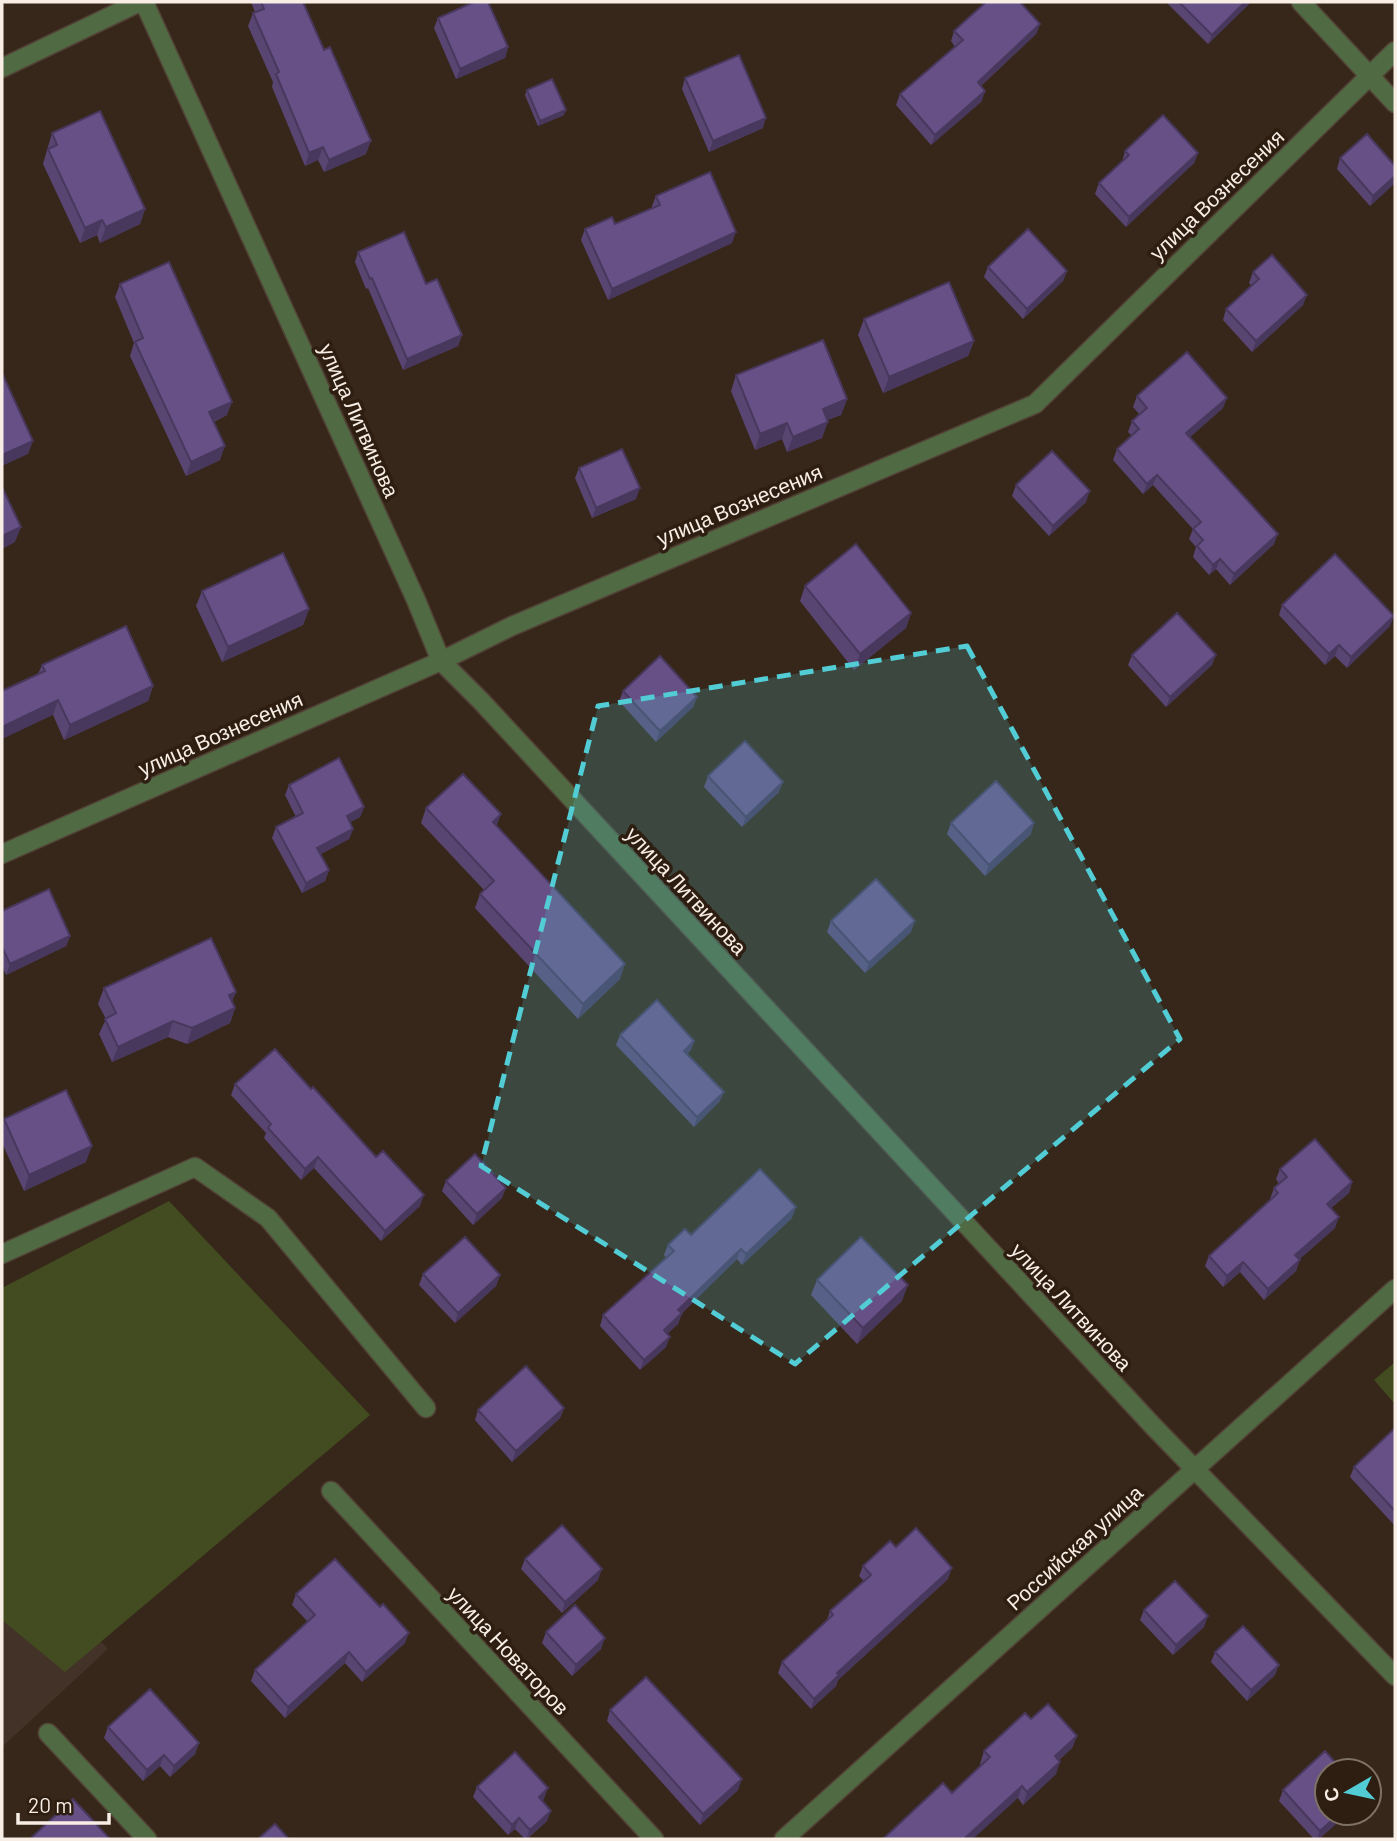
<svg xmlns="http://www.w3.org/2000/svg" width="1397" height="1841" font-family="Barlow,sans-serif">
<style>
.education{fill:#433228}
.green{fill:#434c21}
.lines{fill:none;stroke-linecap:round;stroke-linejoin:round}
.minor-casing{stroke:#524336;stroke-width:21}
.minor{stroke:#506a44;stroke-width:18}
.wall{fill:#594572}
.shaded-wall{fill:#48385d}
.building{fill:#675085;stroke:#48385d;stroke-width:2}
.marked{fill:#52ccd5;fill-opacity:0.2;stroke:#52ccd5;stroke-width:5;stroke-dasharray:14 9;stroke-linejoin:round}
.labels{text-anchor:middle;dominant-baseline:central;stroke-width:7;stroke-linejoin:round;paint-order:stroke}
.street-label{font-size:21px;fill:#f8eee5;stroke:#2d1e11}
</style>
<rect width="100%" height="100%" fill="#37271a"/>
<path class="education" d="M2 1538 108 1649 2 1747Z"/>
<path class="green" d="M169 1201 370 1415 65 1672 2 1620V1288Z
M1395 1362V1404L1374 1380Z"/>
<g class="lines">
<g class="minor-casing">
<path id="minor" d="M144 2 416 600 441 661 481 701 1153 1426 1395 1676
M1301 2 1395 103
M2 68 140 2
M2 854 441 661 512 626 1035 404 1395 51
M2 1254 195 1167 268 1218 426 1408
M331 1491 654 1839
M48 1733 147 1839
M784 1839 1395 1289"/>
</g>
<use href="#minor" class="minor"/>
</g>
<path class="wall" d="M251 2H303L366 154 324 172 318 160 305 166 272 87 273 82 248 26 253 13 255 12Z
M1166 2H1251L1208 44Z
M438 18 508 47 505 58 456 79 434 28Z
M1040 24 1036 34 981 86 982 101 931 145 896 105 900 94 955 47 951 41 954 31Z
M685 78 763 128 709 152 682 89Z
M527 90 564 115 538 126 525 95Z
M52 133 145 209 140 224 100 243 97 235 80 243 43 164Z
M1125 151 1198 153 1194 163 1126 227 1095 194 1099 183 1122 162Z
M1340 158 1395 166V183L1370 206 1337 169Z
M656 196 732 243 608 300 581 240 585 229 615 224 652 208V206Z
M358 252 462 335 458 346 403 370 368 288 366 289 355 262Z
M988 267 1067 271 1063 281 1023 319 984 277Z
M1253 272 1303 305 1252 352 1223 320 1226 309 1252 286 1249 283Z
M120 284 227 415 214 422 220 460 186 476 130 356 134 343 115 297Z
M864 319 974 341 968 356 883 393 858 335Z
M736 375 847 399 841 415 827 420 822 438 787 452 782 439 755 450 731 391Z
M1137 396 1223 408 1190 437 1274 544 1230 585 1216 569 1209 575 1193 557 1196 547 1189 539 1193 529 1153 485 1143 494 1113 460 1117 449 1132 436 1128 432 1132 421 1140 415 1133 407Z
M579 468 636 499 592 518 575 478Z
M1016 485 1086 502 1049 536 1012 496Z
M805 586 911 613 906 628 854 670 800 601Z
M202 591 309 609 303 625 222 662 196 606Z
M1282 605 1390 626 1347 668 1335 656 1325 665 1279 615Z
M1132 655 1212 665 1166 707 1128 665Z
M42 665 153 686 148 701 64 740 53 715 38 674Z
M623 691 697 697 693 707 656 742 619 701Z
M708 776 779 792 742 827 704 787Z
M289 785 364 807 360 817 350 822 353 829 349 839 321 854 329 870 325 881 302 893 272 838 276 827 296 817 285 795Z
M426 808 497 826 620 979 578 1019 475 908 480 894 484 890 421 823Z
M951 823 1031 834 985 876 947 834Z
M2 911 70 936 66 946 6 975 2 966Z
M831 921 911 932 865 973 827 932Z
M104 988 235 1008 230 1023 187 1044 168 1037 112 1062 99 1034 106 1019 98 1004Z
M620 1035 694 1041 691 1050 687 1054 720 1101 694 1127 616 1045Z
M235 1084 311 1089 420 1206 381 1241 314 1168 301 1180 264 1138 266 1133 231 1095Z
M4 1119 86 1162 24 1191 2 1143V1125Z
M1280 1169 1352 1182 1349 1193 1331 1208 1335 1228 1299 1259 1296 1271 1264 1300 1240 1272 1223 1287 1205 1266 1209 1256 1271 1200 1270 1199 1274 1188 1279 1184 1276 1179Z
M446 1181 502 1198 473 1225 442 1191Z
M792 1218 742 1265 737 1259 682 1313 678 1324 667 1334 666 1347 640 1370 600 1326 603 1315 666 1258 664 1255 668 1245 691 1235Z
M423 1274 500 1275 496 1286 455 1323 419 1285Z
M817 1280 902 1301 857 1344 811 1295Z
M564 1408 560 1418 512 1462 475 1420 478 1410Z
M1395 1428V1526L1350 1477 1354 1467Z
M896 1547 948 1579 838 1680 836 1686 811 1709 778 1673 782 1662 827 1620 830 1611 864 1581 859 1576 863 1566Z
M525 1559 598 1580 562 1613 521 1569Z
M296 1594 405 1643 362 1682 345 1663 285 1718 251 1681 255 1670 308 1622 292 1605Z
M1144 1610 1204 1627 1173 1655 1140 1620Z
M546 1632 601 1649 572 1676 542 1643Z
M1215 1652 1275 1675 1247 1701 1211 1662Z
M610 1710 738 1790 700 1825 607 1721Z
M1031 1719 1077 1736 1072 1748 1059 1760 1056 1774 1023 1805 1018 1798 952 1793 981 1765 980 1764 984 1751Z
M108 1727 199 1743 195 1754 170 1777 160 1766 143 1781 104 1738Z
M477 1787 544 1799 542 1801 547 1821 527 1839H525L515 1829 508 1835 473 1797Z
M1283 1790 1327 1813H1348L1319 1839H1314L1279 1801Z"/>
<path class="shaded-wall" d="M1245 2H1251L1208 44 1212 35Z
M1040 24 1036 34 974 92 978 82Z
M508 47 505 58 456 79 460 69Z
M985 91 982 101 931 145 935 135Z
M566 110 564 115 538 126 540 121Z
M766 118 763 128 709 152 713 141Z
M371 141 366 154 324 172 329 160Z
M323 147 318 160 305 166 309 153Z
M1198 153 1194 163 1126 227 1129 217Z
M1395 176V183L1370 206 1373 196Z
M145 209 140 224 100 243 106 227Z
M102 220 97 235 80 243 85 228Z
M736 232 732 243 608 300 612 289Z
M1067 271 1063 281 1023 319 1027 309Z
M1307 295 1303 305 1252 352 1256 341Z
M462 335 458 346 403 370 407 359Z
M974 341 968 356 883 393 889 377Z
M1227 398 1223 408 1182 444 1186 433Z
M847 399 841 415 817 424 823 409Z
M232 402 227 415 204 426 209 412Z
M828 422 822 438 787 452 793 437Z
M787 423 782 439 755 450 760 434Z
M33 441 28 454 2 466V455Z
M225 446 220 460 186 476 191 462Z
M1157 475 1153 485 1143 494 1147 484Z
M640 488 636 499 592 518 596 508Z
M1090 491 1086 502 1049 536 1053 526Z
M21 527 15 542 2 549V536Z
M1278 534 1274 544 1230 585 1234 574Z
M1220 559 1216 569 1209 575 1213 565Z
M309 609 303 625 222 662 228 647Z
M911 613 906 628 854 670 860 654Z
M1394 616 1390 626 1347 668 1351 657Z
M1339 645 1335 656 1325 665 1329 654Z
M1216 655 1212 665 1166 707 1170 697Z
M153 686 148 701 64 740 70 725Z
M697 697 693 707 656 742 660 731Z
M58 700 53 715 2 739V727Z
M783 782 779 792 742 827 746 817Z
M364 807 360 817 343 826 347 816Z
M501 814 496 828 493 822Z
M1034 823 1031 834 985 876 989 865Z
M353 829 349 839 313 858 317 848Z
M329 870 325 881 302 893 306 883Z
M915 921 911 932 865 973 869 963Z
M70 936 66 946 6 975 10 964Z
M625 964 620 979 578 1019 583 1004Z
M236 992 230 1007 229 995Z
M235 1008 230 1023 187 1044 192 1028Z
M173 1021 168 1037 112 1062 118 1047Z
M694 1041 691 1050 681 1060 684 1051Z
M724 1092 720 1101 694 1127 697 1117Z
M92 1146 86 1162 24 1191 29 1175Z
M318 1157 314 1168 301 1180 305 1169Z
M1352 1182 1349 1193 1323 1215 1327 1204Z
M506 1188 502 1198 473 1225 477 1214Z
M424 1195 420 1206 381 1241 385 1231Z
M796 1207 792 1218 742 1265 746 1254Z
M1339 1217 1335 1228 1292 1266 1295 1255Z
M741 1249 737 1259 676 1319 682 1313 678 1324 660 1340 664 1330 678 1310Z
M1300 1260 1296 1271 1264 1300 1268 1289Z
M1243 1262 1240 1272 1223 1287 1227 1276Z
M500 1275 496 1286 455 1323 458 1313Z
M908 1285 902 1301 857 1344 863 1328Z
M670 1337 666 1347 640 1370 644 1360Z
M564 1408 560 1418 512 1462 516 1451Z
M952 1568 948 1579 838 1680 836 1686 811 1709 814 1699 837 1673Z
M602 1569 598 1580 562 1613 565 1602Z
M1208 1616 1204 1627 1173 1655 1176 1645Z
M409 1633 405 1643 362 1682 366 1672Z
M605 1638 601 1649 572 1676 576 1665Z
M349 1652 345 1663 285 1718 288 1707Z
M1279 1665 1275 1675 1247 1701 1251 1690Z
M1077 1736 1072 1748 1050 1768 1055 1756Z
M199 1743 195 1754 170 1777 174 1766Z
M164 1755 160 1766 143 1781 147 1770Z
M1060 1762 1056 1774 1023 1805 1027 1792Z
M742 1779 738 1790 700 1825 703 1814Z
M1022 1786 1018 1798 973 1839H964Z
M548 1788 544 1799 535 1807 539 1797Z
M551 1811 547 1821 526 1839 530 1830Z
M1340 1813H1348L1319 1839H1317L1320 1831Z
M519 1818 515 1829 508 1835 512 1825Z"/>
<path class="building" d="M261 2H303L324 50 330 47 371 141 329 160 323 147 309 153 276 74 279 72 253 13 264 9Z
M474 2H488L508 47 460 69 438 18Z
M986 2H1020L1040 24 978 82 985 91 935 135 900 94 963 40 954 31Z
M1179 2H1245L1212 35Z
M739 55 766 118 713 141 685 78Z
M552 79 566 110 540 121 527 90Z
M100 111 145 209 106 227 102 220 85 228 48 149 57 145 52 133Z
M1163 115 1198 153 1129 217 1099 183 1129 155 1125 151Z
M1367 134 1395 166V176L1373 196 1340 158Z
M710 172 736 232 612 289 585 229 612 217 615 224 660 205 656 196Z
M1028 229 1067 271 1027 309 988 267Z
M404 232 426 284 437 279 462 335 407 359 372 278 370 279 358 252Z
M1272 255 1307 295 1256 341 1226 309 1259 279 1253 272Z
M169 262 232 402 209 412 225 446 191 462 135 342 143 338 120 284Z
M949 282 974 341 889 377 864 319Z
M823 340 847 399 823 409 828 422 793 437 787 423 760 434 736 375Z
M1187 352 1227 398 1186 433 1278 534 1234 574 1220 559 1213 565 1197 546 1203 540 1193 529 1201 522 1157 475 1147 484 1117 449 1139 429 1132 421 1147 408 1137 396Z
M2 373 33 441 2 455Z
M622 449 640 488 596 508 579 468Z
M1052 451 1090 491 1053 526 1016 485Z
M2 487 21 527 2 536Z
M856 544 911 613 860 654 805 586Z
M283 553 309 609 228 647 202 591Z
M1335 554 1394 616 1351 657 1339 645 1329 654 1282 605Z
M1177 613 1216 655 1170 697 1132 655Z
M126 626 153 686 70 725 58 700 2 727V691L45 671 42 665Z
M660 656 697 697 660 731 623 691Z
M745 741 783 782 746 817 708 776Z
M339 758 364 807 347 816 353 829 317 848 329 870 306 883 276 827 303 813 289 785Z
M463 774 501 814 493 822 625 964 583 1004 480 894 494 881 426 808Z
M996 781 1034 823 989 865 951 823Z
M876 879 915 921 869 963 831 921Z
M49 889 70 936 10 964 2 947V911Z
M211 938 236 992 229 995 235 1008 192 1028 173 1021 118 1047 105 1019 116 1013 104 988Z
M657 1000 694 1041 684 1051 724 1092 697 1117 620 1035Z
M275 1049 311 1089 313 1087 376 1157 383 1151 424 1195 385 1231 318 1157 305 1169 268 1128 271 1124 235 1084Z
M66 1090 92 1146 29 1175 4 1119Z
M1315 1139 1352 1182 1327 1204 1339 1217 1295 1255 1300 1260 1268 1289 1243 1262 1227 1276 1209 1256 1278 1193 1274 1188 1287 1177 1280 1169Z
M475 1154 506 1188 477 1214 446 1181Z
M760 1169 796 1207 746 1254 741 1249 678 1310 682 1313 664 1330 670 1337 644 1360 603 1315 674 1251 668 1245 685 1229 691 1235Z
M465 1237 500 1275 458 1313 423 1274Z
M861 1237 908 1285 863 1328 817 1280Z
M526 1366 564 1408 516 1451 478 1410Z
M1395 1428V1511L1354 1467Z
M562 1525 602 1569 565 1602 525 1559Z
M916 1528 952 1568 837 1673 839 1675 814 1699 782 1662 833 1615 830 1611 871 1575 863 1566 890 1541 896 1547Z
M335 1559 380 1607 383 1604 409 1633 366 1672 349 1652 288 1707 255 1670 315 1615 296 1594Z
M1175 1581 1208 1616 1176 1645 1144 1610Z
M575 1605 605 1638 576 1665 546 1632Z
M1243 1626 1279 1665 1251 1690 1215 1652Z
M646 1677 742 1779 703 1814 610 1710Z
M150 1689 199 1743 174 1766 164 1755 147 1770 108 1727Z
M1048 1704 1077 1736 1055 1756 1060 1762 1027 1792 1022 1786 964 1839H883L943 1783 952 1793 990 1757 984 1751 1025 1713 1031 1719Z
M1325 1751 1343 1771H1327V1813H1340L1320 1831 1283 1790Z
M515 1752 548 1788 539 1797 551 1811 530 1830 519 1818 512 1825 477 1787Z
M73 1799 110 1839H34L32 1837Z
M275 1824 289 1839H258Z"/>
<path class="marked" d="M967 646 1180 1039 795 1364 481 1166 598 706Z"/>
<g class="labels">
<g class="street-label">
<text transform="translate(1216 194) rotate(-44)">улица Вознесения</text>
<text transform="translate(360 420) rotate(66)">улица Литвинова</text>
<text transform="translate(739 504) rotate(-23)">улица Вознесения</text>
<text transform="translate(220 733) rotate(-24)">улица Вознесения</text>
<text transform="translate(687 890) rotate(47)">улица Литвинова</text>
<text transform="translate(1072 1306) rotate(47)">улица Литвинова</text>
<text transform="translate(1074 1547) rotate(-42)">Российская улица</text>
<text transform="translate(509 1650) rotate(47)">улица Новаторов</text>
</g>
</g>
<rect width="1397" height="1841" fill="none" stroke="#f8eee5" stroke-width="7"/>
<g transform="translate(1348 1792) rotate(261)"><circle r="33" fill="#2d1e11" stroke="#7e7166" stroke-width="2"/>
<path d="M0-5L12 26L0 18L-12 26Z" fill="#52ccd5"/>
<text y="-10" font-size="19" font-weight="bold" text-anchor="middle" fill="#f8eee5">С</text>
</g>
<path d="M18 1813v10h91v-10" fill="none" stroke="#f8eee5" stroke-width="3.5"/>
<text x="28" y="1813" font-size="21" fill="#f8eee5" stroke="#2d1e11" stroke-width="5" paint-order="stroke">20 m</text>
</svg>
